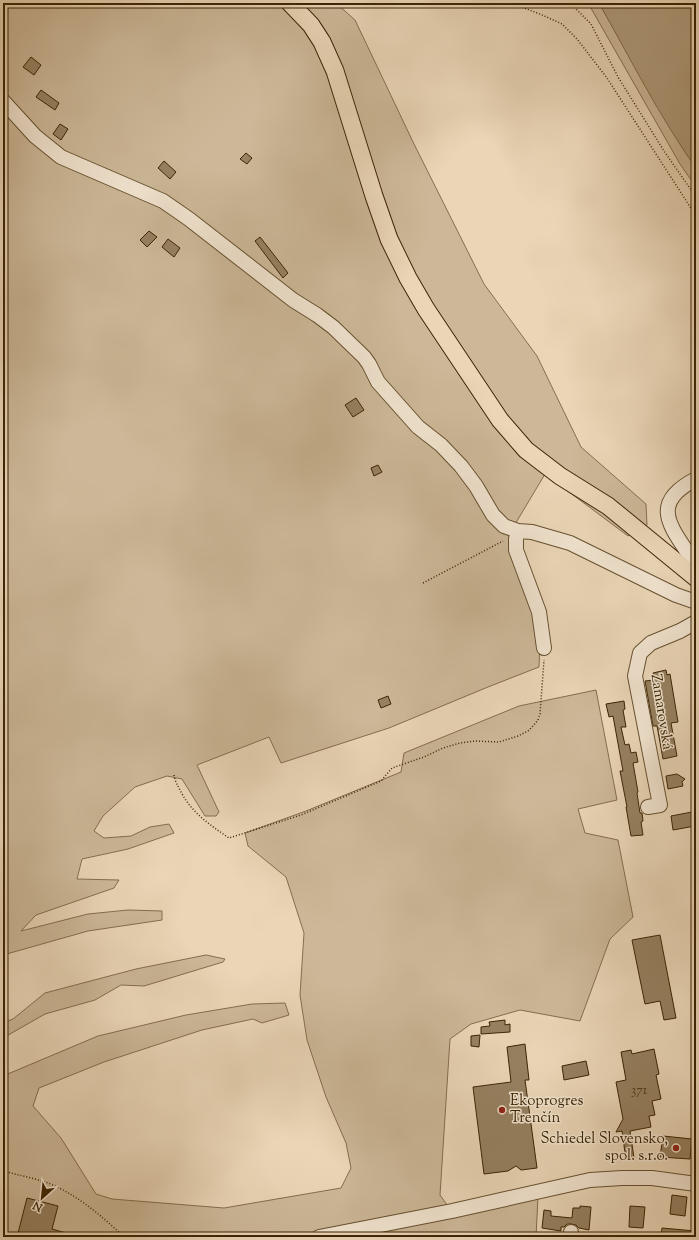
<svg xmlns="http://www.w3.org/2000/svg" width="699" height="1240" font-family="'Sorts Mill Goudy',serif">
<style>
.green{fill:#ccb898;stroke:#846e4e}
.water{fill:#ae9a7a;stroke:#806b4a}
.building{fill:#968161;stroke:#3b2503}
.lines{fill:none;stroke-linecap:round;stroke-linejoin:round}
.minor-casing{stroke:#675130;stroke-width:16}
.major-casing{stroke:#3b2503;stroke-width:19}
.path{stroke:#3b2503;stroke-width:1.5;stroke-dasharray:1 2;stroke-linecap:butt}
.minor{stroke:#f1e4d0;stroke-width:14}
.major{stroke:#ead6b7;stroke-width:17}
.poi-dot{fill:#8f2418;stroke:#f1e4d0;stroke-width:1.5}
.labels{text-anchor:middle;dominant-baseline:central;stroke-width:3;stroke-linejoin:round;paint-order:stroke}
.number-label{font-size:13px;fill:#523c1a}
.street-label{font-size:15px;fill:#3b2503;stroke:#f1e4d0}
.poi-label{font-size:15px;fill:#3b2503;stroke:#f1e4d0;text-anchor:start}
</style>
<rect width="100%" height="100%" fill="#ead6b7"/>
<filter id="stains"><feTurbulence type="fractalNoise" baseFrequency=".005" numOctaves="4"/><feColorMatrix values="0 0 0 0 .2 0 0 0 0 .09 0 0 0 0 .02 0 0 0 .5 -.17"/></filter>
<radialGradient id="worn" r=".72"><stop offset=".6" stop-color="#630" stop-opacity="0"/><stop offset="1" stop-color="#630" stop-opacity=".3"/></radialGradient>
<path class="green" d="M3 3H336L355 20 414 144 484 284 537 356 581 447 646 504 647 525 628 536 545 474 514 526 509 546 517 570 529 598 540 641 539 667 488 687 389 728 281 763 269 737 197 765 219 812 216 816H205L182 779 167 776 135 787 103 816 94 831 104 838 131 836 150 827 169 824 174 833 128 849 82 859 77 879 119 880 114 888 36 915 21 931 88 914 128 910 162 911V920L88 931 3 955Z
M588 3H599L643 81 685 152 696 168V187L680 164Z
M596 690 617 800 578 809 585 833 618 840 633 917 610 939 580 1021 520 1010 471 1024 450 1039 440 1195 452 1212 538 1197 536 1237H3V1076L98 1036 186 1015 252 1004 285 1003 289 1015 262 1023 253 1019 202 1030 104 1062 39 1088 33 1106 61 1138 96 1194 112 1199 224 1208 341 1188 351 1168 346 1143 326 1097 307 1040 300 995 304 933 286 877 248 846 245 833 306 811 401 772 404 753 519 706Z
M206 955 225 959 223 962 144 986 121 985 95 1000 45 1014 3 1038V1023L13 1019 45 993 136 969Z"/>
<path class="water" d="M599 3H696V168C659 116 630 58 599 3Z"/>
<path class="building" d="M31 57 41 65 34 75 23 67Z
M41 90 59 103 55 110 36 97Z
M60 124 68 129 61 140 53 134Z
M246 153 252 158 247 164 240 159Z
M164 161 176 172 170 179 158 168Z
M149 231 157 237 147 247 140 240Z
M260 237 288 273 283 278 255 241Z
M168 239 180 248 174 257 162 247Z
M356 398 364 410 353 417 345 405Z
M378 465 382 472 374 476 371 468Z
M666 670 667 675 670 674 678 722 671 723 677 756 663 759 657 726H653L645 681 654 680 653 673Z
M388 696 391 704 381 708 378 700Z
M624 701 625 709 623 710 626 727H621L625 745 629 744 631 753 636 752 638 762 633 763 638 792 637 793 640 813H642L643 821 641 822 643 835 631 836 626 807H627L620 771H623L613 716 609 717 606 704Z
M677 774 685 779 682 782 683 786 668 789 666 776Z
M692 812 695 826 673 830 671 816Z
M660 935 676 1018 664 1020 660 1001 645 1004 632 940Z
M505 1020V1025L510 1024V1032L481 1034V1027L490 1026 489 1022Z
M480 1035 479 1047 471 1046V1036Z
M525 1044 529 1080H525L537 1168 521 1170 516 1166 508 1171 484 1174 473 1087 511 1082 507 1047Z
M654 1049 659 1074 656 1075 661 1099 652 1101 655 1115 649 1116 651 1127 630 1131 634 1158 626 1160 622 1131 616 1132 623 1119 616 1082 626 1080 621 1052 631 1050 632 1054Z
M586 1061 589 1075 564 1080 562 1066Z
M663 1136 692 1139 690 1159 660 1157Z
M672 1195 687 1197 685 1216 670 1214Z
M27 1198 58 1206 52 1229 73 1235 72 1237H17Z
M580 1206 591 1207 589 1230 579 1228 576 1225 571 1224H567L564 1227H561V1231L542 1228 544 1210 551 1211V1216L572 1218 573 1208H580Z
M630 1206 645 1207 643 1228 629 1227Z
M662 1228 695 1231V1237H661Z"/>
<g class="lines">
<g class="minor-casing">
<path id="minor" d="M3 101 35 136 61 157 163 201 189 219 293 300 317 315 333 327 364 357 369 364 378 382 418 427 441 445 461 466 476 486 493 515 504 526 518 531 532 532 570 543 676 595 696 602
M518 531 516 539V550L539 612 544 648
M685 568 692 559C670 526 649 503 696 479
M648 807 660 805 635 676 640 653 651 643 680 631 696 622
M319 1237 452 1211 590 1180 622 1178H652L696 1184
M571 1237V1232"/>
</g>
<g class="major-casing">
<path id="major" d="M290 3 311 25 322 42 335 71 374 196 389 239 408 278 426 309 500 420 526 450 560 476 608 506 696 578"/>
</g>
<path class="path" d="M511 3 540 14 562 24 577 39 607 78 696 216
M570 3 591 24 618 77 664 151 696 197
M423 583 503 541
M174 775C175 782 178 786 181 792 192 813 210 825 229 838L301 815 381 781 392 768 424 757 443 748 460 743 476 741 499 742 518 736 528 731 533 726 538 720 540 714 544 660
M3 1171C18 1175 33 1178 48 1183 76 1194 102 1216 124 1237"/>
<use href="#minor" class="minor"/>
<use href="#major" class="major"/>
</g>
<g class="poi-dot">
<circle cx="502" cy="1110" r="4"/>
<circle cx="676" cy="1148" r="4"/>
</g>
<g class="labels">
<g class="number-label">
<text x="639" y="1091">371</text>
</g>
<g class="street-label">
<text transform="translate(661 712) rotate(81)">Zamarovská</text>
</g>
<g class="poi-label">
<text x="510" y="1101">Ekoprogres<tspan x="510" dy="17">Trenčín</tspan></text>
<text x="668" y="1139" text-anchor="end">Schiedel Slovensko,<tspan x="668" dy="17">spol. s.r.o.</tspan></text>
</g>
</g>
<rect width="699" height="1240" fill="none" stroke="#ead6b7" stroke-width="16"/>
<rect x="4" y="4" width="691" height="1232" fill="none" stroke="#3b2503" stroke-width="2"/>
<rect x="8" y="8" width="683" height="1224" fill="none" stroke="#3b2503"/>
<g transform="translate(42 1198) rotate(207)" stroke="#f1e4d0" stroke-width="3" paint-order="stroke">
<path d="M0-3L7 15L0 10L-7 15Z" fill="#3b2503"/>
<text y="-6" font-size="11" font-weight="bold" text-anchor="middle" fill="#3b2503">N</text>
</g>
<rect width="100%" height="100%" filter="url(#stains)"/>
<rect width="100%" height="100%" fill="url(#worn)"/>
</svg>
